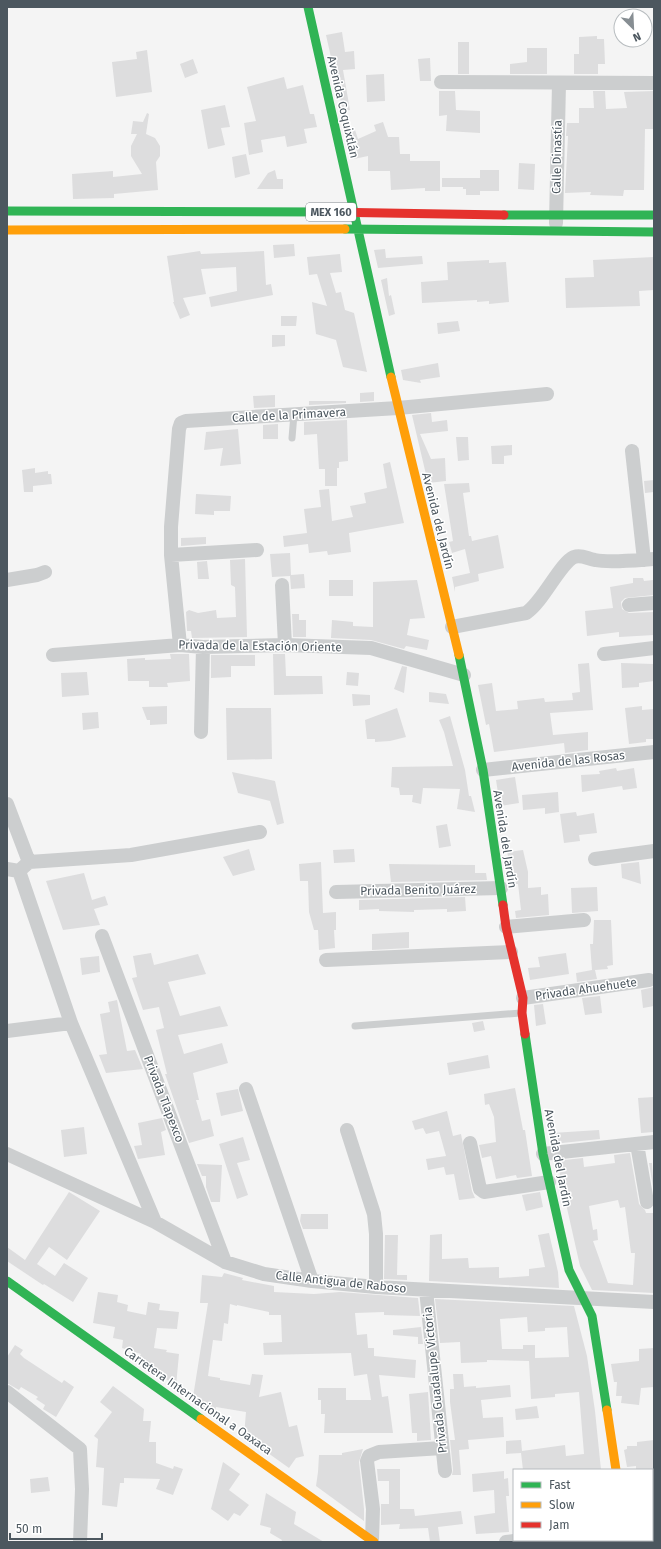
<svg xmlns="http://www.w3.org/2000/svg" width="661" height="1549" font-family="'Fira Sans',sans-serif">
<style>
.building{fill:#ddddde;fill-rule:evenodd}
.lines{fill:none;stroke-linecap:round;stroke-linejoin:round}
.lane{stroke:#cccecf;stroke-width:7}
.street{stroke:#cccecf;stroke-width:14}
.fast{stroke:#30b455;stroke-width:9}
.slow{stroke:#ff9f0a;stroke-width:9}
.jam{stroke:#e5322d;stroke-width:9}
.labels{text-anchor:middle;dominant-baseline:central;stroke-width:3;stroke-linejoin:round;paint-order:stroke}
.shield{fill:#fff;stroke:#82898f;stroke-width:1}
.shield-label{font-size:11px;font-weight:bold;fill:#4c575f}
.street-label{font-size:12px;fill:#4c575f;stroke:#fff}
</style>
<rect width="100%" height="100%" fill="#f4f4f4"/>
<path class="building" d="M342 32 345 52 354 51 355 69 343 70 350 110 343 111 326 35Z
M597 36V39H604L605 64H598V74H574V54H579V37Z
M458 42H469V74H458Z
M527 48H547V74H510V64L527 62Z
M147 50 152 92 116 97 112 62 137 59 136 52Z
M430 58 431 81H420L418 59Z
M193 59 198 73 185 78 180 64Z
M384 74 385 101 367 102 366 75Z
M284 77 287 89 303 85 310 114H314L317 127 304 129 307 143 287 147 285 136 261 140 263 152 249 155 244 123 256 121 247 87Z
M439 91H455L456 110 480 111V133L446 131 447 115 439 116Z
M593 91H605L606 109 627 108 624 92 654 91V129H645L644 190H624L623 196 590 195 591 192 565 193 568 136H566L567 123H579V108H594Z
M225 105 230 127 221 128 225 145 208 149 201 110Z
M147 113 149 114 146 134 155 138 160 146V156L156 162 158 190 114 194V198L73 199 72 174 113 171V177L142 174 131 156V146L137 134H131L133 121 143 122Z
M383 122 388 137H399L400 154H410V161H440V191H425V188L391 190 390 171H368V156L354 159 348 132 355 130 358 139 376 131 374 125Z
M246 154 250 174 235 178 232 157Z
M519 163 535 164 534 190 518 189Z
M275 170 277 179H283V189H257L268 173Z
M480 170H499V191H480V195H466V189H463V187H442V178H480Z
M294 244 295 256 274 258 273 245Z
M385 249 386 258 422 256 423 264 378 268 374 250Z
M200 251 201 254 264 251 266 285 271 284 273 295 211 307 209 297 237 291 236 267 201 269 206 294 183 298 190 315 180 319 173 302H174L167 256Z
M340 254 342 272 330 273 336 293 341 292 345 310 354 313 367 372 343 367 336 340 316 334 312 302 327 306 317 274 309 275 307 257Z
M654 257V290L639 291 640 306 566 308 565 278 594 277 593 260Z
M489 260V263L506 262 509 302 489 304V301L477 302V300L422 303 421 282 448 280 447 262Z
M387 278 389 296 391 295 395 314 389 316 381 280Z
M281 316H297L296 326H281Z
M458 321 460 331 438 334 437 323Z
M272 335H285V346L272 347Z
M438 363 440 377 420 380 421 383 403 380 401 370Z
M374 392V401L360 402V393Z
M275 395V407L254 408 253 396Z
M309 401H346V403L309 405Z
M431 413 432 422 447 420 448 431 420 434 431 459 445 458 446 481 428 483 412 415Z
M347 420 348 461 339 462V468H337V486H325V469H319L317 434 304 435V422Z
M278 424V439H263V425Z
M238 429 241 464 220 466 223 448 204 450 206 432Z
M456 437H468L469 460 458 461Z
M512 445V455L504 456V464H492L491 446Z
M390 462 404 523 349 533 351 552 328 555 327 551 309 553 308 544 284 547 283 536 307 533 304 509 321 507 319 490 329 489 332 521 353 517 350 506 366 503 364 493 387 488 383 464Z
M35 468V473L48 471V474H51L52 484 33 486V492H24L22 470Z
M654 480V492L645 493 644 481Z
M469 483 470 492 463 493 469 536H471L472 541 498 535 504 568 478 574 479 581 455 587V592L452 577 470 573 465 549 452 553 449 542 453 541 444 484Z
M196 494 231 496 230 511H214V515L195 514Z
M206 537V544L181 546V538Z
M290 553 291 575 304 574 305 588 291 589 290 576 272 577 270 554Z
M245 559 247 637 192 638 191 631H187L186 612 189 610 198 613 216 610 217 618 236 617 235 587 231 585 230 560Z
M207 561 209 579H198L197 562Z
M633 578H643L644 581 653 580 654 595 625 598 621 602 622 609 629 613 654 612V635L619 637V632L587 636 585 611 613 608 610 587 633 583Z
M329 580H353V596H329Z
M417 580 425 618 410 619 407 635 429 640 427 650 406 646 404 649 371 640 331 638 332 620 353 622V626L373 627V582Z
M292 614H299V620H306V637H293Z
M170 654H189L190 681 167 683 168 687H149V681H128L127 659 145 658V660L171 659Z
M273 654H285L286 676H322L323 694 274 695Z
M211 655H255V666H231V677L211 678Z
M589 663 593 710 550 713 553 735 588 732V750L565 753 564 743 494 752 489 724 486 725 478 685 492 683 496 711 518 709 517 701 544 698 545 702 573 700 572 693 580 692 578 664Z
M621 663 654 664V681L639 683V687L622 688Z
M402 666 407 667 404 693 394 689Z
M87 672 89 695 62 697 61 673Z
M347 672 359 673 358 686 346 685Z
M429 692 446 694 449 704 429 702Z
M352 694 370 695V705L353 706Z
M167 706V724L150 725V720H147L142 707Z
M642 706V710L654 709V739H646V742L629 744 625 708Z
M226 708H271L272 759 227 760Z
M397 708 406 737 390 741 375 742V739H367L365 720Z
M98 712 99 728 83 730 82 713Z
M450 716 465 770 469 796H471L475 812 457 809 460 789 423 788 421 804 412 802 413 795H400L399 788 391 787 392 767 453 766 444 732 439 720Z
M616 768 617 771 634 768 637 788 623 790 622 786 582 792 581 775 600 774 599 771Z
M232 772 275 781 284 823 277 825 270 801 238 793Z
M515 777 519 803 500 806 496 780Z
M558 792 559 812 545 814V808L523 810 522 795Z
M576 812 577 816 594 813 597 833 579 835 580 841 564 843 560 814Z
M447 824 451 846 439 848 436 826Z
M249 849 255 870 233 876 223 857Z
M354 849 355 862 334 863 333 850Z
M523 850 528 872V888L541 887V895L548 894 549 915 516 918 515 911 521 910 518 884H511L509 871H512L507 852Z
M321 862 323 913 336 912V930H334L335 948 319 950 318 930H314L309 912 308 881H300L299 864Z
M639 862 641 884 622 878 621 864Z
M389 864 475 865V873H486L487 880 391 882Z
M84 873 92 900 105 896 108 905 94 909 100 925 63 930 46 881Z
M597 887 598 911 572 913 571 888Z
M465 897 466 911 447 912V909L414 910V912L379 911V909L359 910V900Z
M594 920H611L613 965 607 966 608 969 595 970 597 979 577 982 576 973 592 970 590 944H593Z
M409 932V948L372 950V934Z
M151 953 154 965 198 954 206 974 168 982 180 1016 220 1006 228 1026 178 1035 184 1054 222 1043 228 1063 193 1073 199 1100H196L202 1121 210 1119 214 1136 189 1143 165 1074H167L156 1030 164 1028 159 1007 143 1010 132 978 137 977 133 956Z
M566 953 569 974 530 980 528 968 540 967 538 957Z
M99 956 100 972 82 975 80 958Z
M654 987V1006L643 1008 641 990Z
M600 996 602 1013 585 1015 582 998Z
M117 1000 127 1051 135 1050 143 1069 106 1073 99 1055 107 1054 100 1014 110 1012 108 1002Z
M543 1004 546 1024 536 1026 534 1005Z
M483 1021 485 1030 474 1032 472 1023Z
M488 1055 490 1068 449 1075 447 1063Z
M515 1088 523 1130H525L532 1176 517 1178 516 1175 496 1179 491 1156 482 1158 479 1145 496 1142 494 1117 489 1104 485 1105 484 1094Z
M238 1089 243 1111 221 1116 216 1093Z
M654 1097V1132L641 1133 638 1098Z
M447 1111 453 1136 461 1134 472 1191 475 1198 459 1200 454 1174 446 1175 444 1167 428 1170 426 1159 446 1156 439 1131 426 1134 423 1128 415 1130 412 1121Z
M162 1118 166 1130 161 1132 165 1155 138 1159 134 1146 142 1145 138 1123Z
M84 1127 87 1154 64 1157 61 1130Z
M599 1130 600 1139 553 1144 552 1133Z
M243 1137 250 1160 237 1163 248 1195 237 1199 219 1144Z
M630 1153 639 1204 645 1210 646 1213H654V1293L592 1290 580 1266 560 1177 559 1162 556 1161 583 1158 584 1167 615 1163 614 1155ZM618 1200 620 1208 625 1207 631 1253H635L633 1285 608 1283 593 1241 598 1240 597 1229 593 1230 589 1206Z
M649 1163H652L654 1193Z
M197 1164 222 1165 220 1202H211L206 1187V1176H202Z
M69 1192 100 1211 67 1260 49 1247 37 1264 55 1276 64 1263 88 1278 73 1302 44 1284 43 1285 7 1261V1247L25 1260Z
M540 1192 543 1207 526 1211 522 1195Z
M301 1214H328V1229H303L300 1221Z
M549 1233 558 1272 559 1288 429 1281 430 1235 442 1234V1259L468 1258 469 1268 499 1267V1278L529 1276V1269L545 1267 538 1235Z
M385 1235H398L397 1275H407V1280L384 1279Z
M224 1273 243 1278 242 1280 274 1286V1292L314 1294 340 1292 418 1298 420 1316 384 1315V1312L355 1313 357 1335 367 1334 368 1348H374V1356L416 1360 415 1378 379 1375 382 1397 388 1396 393 1433H324L325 1414H321V1400H318V1388H346V1400H371L367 1374 354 1376 351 1353 264 1355 263 1343 282 1342 281 1315H269V1312L237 1305V1306L230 1304 228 1324 224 1323 222 1341 213 1340 208 1376 220 1378V1380L250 1385 252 1374 263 1375 259 1397 281 1392 289 1427 297 1425 304 1456 296 1458 289 1468 244 1436 246 1412 216 1407 214 1414 195 1400 193 1397 208 1303H200L202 1275 222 1277Z
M98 1292 118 1295 117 1302 128 1305 127 1311 146 1315 148 1302 160 1304 159 1310 179 1312 177 1329 157 1328 154 1348 167 1350 166 1352 179 1354 176 1386 138 1360 141 1354 122 1348 123 1340 113 1338 115 1327 93 1323Z
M435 1299 574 1306 587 1356 595 1411 601 1470H523L521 1453 506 1454V1441L521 1440 522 1451 565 1445 566 1456 584 1454 579 1392 555 1394V1397L531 1399 529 1361 487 1360V1362L461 1363 460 1342 440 1343ZM527 1317 528 1332 545 1331V1328L567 1327 569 1357 535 1358V1345H523V1349H502L500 1319Z
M421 1327 423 1344H418V1337L393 1335V1330Z
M15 1345 23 1350 20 1354 24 1358 62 1383 64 1380 74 1387 56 1417 43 1409 45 1405 36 1399 38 1397 21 1387 19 1390 7 1383V1357Z
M654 1348V1387L641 1388 639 1405 621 1403 622 1396H616L617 1382H614L611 1364 639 1361V1349Z
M453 1374H463L464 1387 476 1386V1388L510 1385 511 1397 481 1400 483 1418 503 1417 504 1437 468 1440 469 1449 459 1450 461 1475H452L453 1470 450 1440H455L450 1402V1389H454Z
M113 1386 144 1409 143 1421H151L149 1442H156V1463L173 1469 174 1466 183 1469 173 1495 156 1489 160 1479 124 1478V1483H120L117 1507 102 1505 104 1468 96 1467 98 1439 94 1436 112 1412 100 1402Z
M428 1392 431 1440 417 1441V1433H412L409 1394Z
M537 1406 539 1418 516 1420 515 1409Z
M654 1440V1470H636V1466L627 1467 624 1450 627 1449V1446H637V1442Z
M363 1449 359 1462 364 1509V1521L316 1486 318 1472 319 1455H342V1453Z
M223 1462 240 1474 229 1490 249 1505 240 1516 234 1513 228 1521 211 1509Z
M377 1469H400V1509H414L415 1516 461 1511 463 1524 438 1527 440 1542H430L428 1528 399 1529 400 1524 381 1525V1504H389V1481H378Z
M504 1471V1479L508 1478 509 1496H506L509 1532 476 1534 474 1516 495 1513 494 1490 473 1492 472 1474Z
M48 1477 50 1491 31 1493 30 1479Z
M266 1493 296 1512 294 1524 324 1542H281L282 1540 270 1533 271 1528 260 1525Z"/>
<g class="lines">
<path class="lane" d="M292 438 294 414
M355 1026 521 1013"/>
<path class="street" d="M441 82 654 83
M556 223 559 83
M632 451 644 560
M171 555 257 550
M7 580 37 575 45 572
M282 585 285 645
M629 605 654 603
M452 627 526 613C543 602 560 563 574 557 582 554 587 559 595 560 610 563 638 560 654 559
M180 645 171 555V527L179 429 181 423 186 421 398 408 547 394
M604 654 654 648
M53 655 180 645 203 647 285 645 371 648 464 675
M201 732 203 647
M483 770 654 752
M7 804 29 862
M595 859 654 851
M7 869 19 871 29 862 131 855 260 832
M19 871 71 1023 155 1222
M336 892 501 888
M506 927 584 920
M102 936 225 1262
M326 960 511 952
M523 998 649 980
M7 1031 71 1023
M246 1089 312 1281
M347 1130 374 1214 376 1234V1287
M470 1143 480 1189 484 1192 549 1182
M637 1144 647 1202
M7 1154 155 1222 225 1262 264 1274 312 1281 376 1287 654 1302
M543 1154 654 1142
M426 1290 445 1471
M7 1392 80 1449 82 1489 80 1542
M372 1540 373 1509 367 1461 369 1456 379 1452 442 1448
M634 1540 639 1542
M506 1542 521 1540"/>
<path class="fast" d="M308 7 391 377
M7 211 325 212
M504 215H654
M345 229 654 232
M459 655 483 770 503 905
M525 1034 543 1154 569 1270 592 1316 607 1410
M7 1281 201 1419"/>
<path class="slow" d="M7 230 345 229
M391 377 459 655
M607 1410 616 1470
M201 1419 374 1542"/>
<path class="jam" d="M325 212 504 215
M503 905 506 927 523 998 522 1013 525 1034
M618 1540V1542"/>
</g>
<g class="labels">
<rect class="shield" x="306" y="203" width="50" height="18" rx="3"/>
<g class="shield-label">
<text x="331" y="212">MEX 160</text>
</g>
<g class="street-label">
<text transform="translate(343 107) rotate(77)">Avenida Coquixtlán</text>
<text transform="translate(557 157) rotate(-89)">Calle Dinastía</text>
<text transform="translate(289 415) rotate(-3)">Calle de la Primavera</text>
<text transform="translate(438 521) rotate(76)">Avenida del Jardín</text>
<text transform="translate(260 646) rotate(1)">Privada de la Estación Oriente</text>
<text transform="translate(568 761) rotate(-6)">Avenida de las Rosas</text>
<text transform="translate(505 839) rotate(81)">Avenida del Jardín</text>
<text transform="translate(418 890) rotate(-1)">Privada Benito Juárez</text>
<text transform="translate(586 989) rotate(-8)">Privada Ahuehuete</text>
<text transform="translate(164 1099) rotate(69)">Privada Tlapexco</text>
<text transform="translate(558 1158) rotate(79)">Avenida del Jardín</text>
<text transform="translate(341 1282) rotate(6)">Calle Antigua de Raboso</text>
<text transform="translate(435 1380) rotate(-96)">Privada Guadalupe Victoria</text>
<text transform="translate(198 1401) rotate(35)">Carretera Internacional a Oaxaca</text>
</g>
</g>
<rect width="661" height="1549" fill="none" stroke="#4c575f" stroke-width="16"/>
<rect x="513" y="1469" width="140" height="72" fill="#ffffff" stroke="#b7bcbf"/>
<rect x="521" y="1482" width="20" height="6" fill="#30b455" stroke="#b7bcbf"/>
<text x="549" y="1489" font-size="12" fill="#4c575f">Fast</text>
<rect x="521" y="1502" width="20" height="6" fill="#ff9f0a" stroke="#b7bcbf"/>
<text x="549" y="1509" font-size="12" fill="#4c575f">Slow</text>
<rect x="521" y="1522" width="20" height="6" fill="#e5322d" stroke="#b7bcbf"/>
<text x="549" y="1529" font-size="12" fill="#4c575f">Jam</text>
<g transform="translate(633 28) rotate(156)"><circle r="19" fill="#ffffff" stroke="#b7bcbf"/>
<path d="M0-3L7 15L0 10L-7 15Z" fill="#878e93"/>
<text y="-6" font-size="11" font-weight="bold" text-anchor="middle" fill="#4c575f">N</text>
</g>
<path d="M10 1533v6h92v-6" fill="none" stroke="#4c575f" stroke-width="2"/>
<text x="16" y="1533" font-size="12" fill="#4c575f" stroke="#ffffff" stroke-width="3" paint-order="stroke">50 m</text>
</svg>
